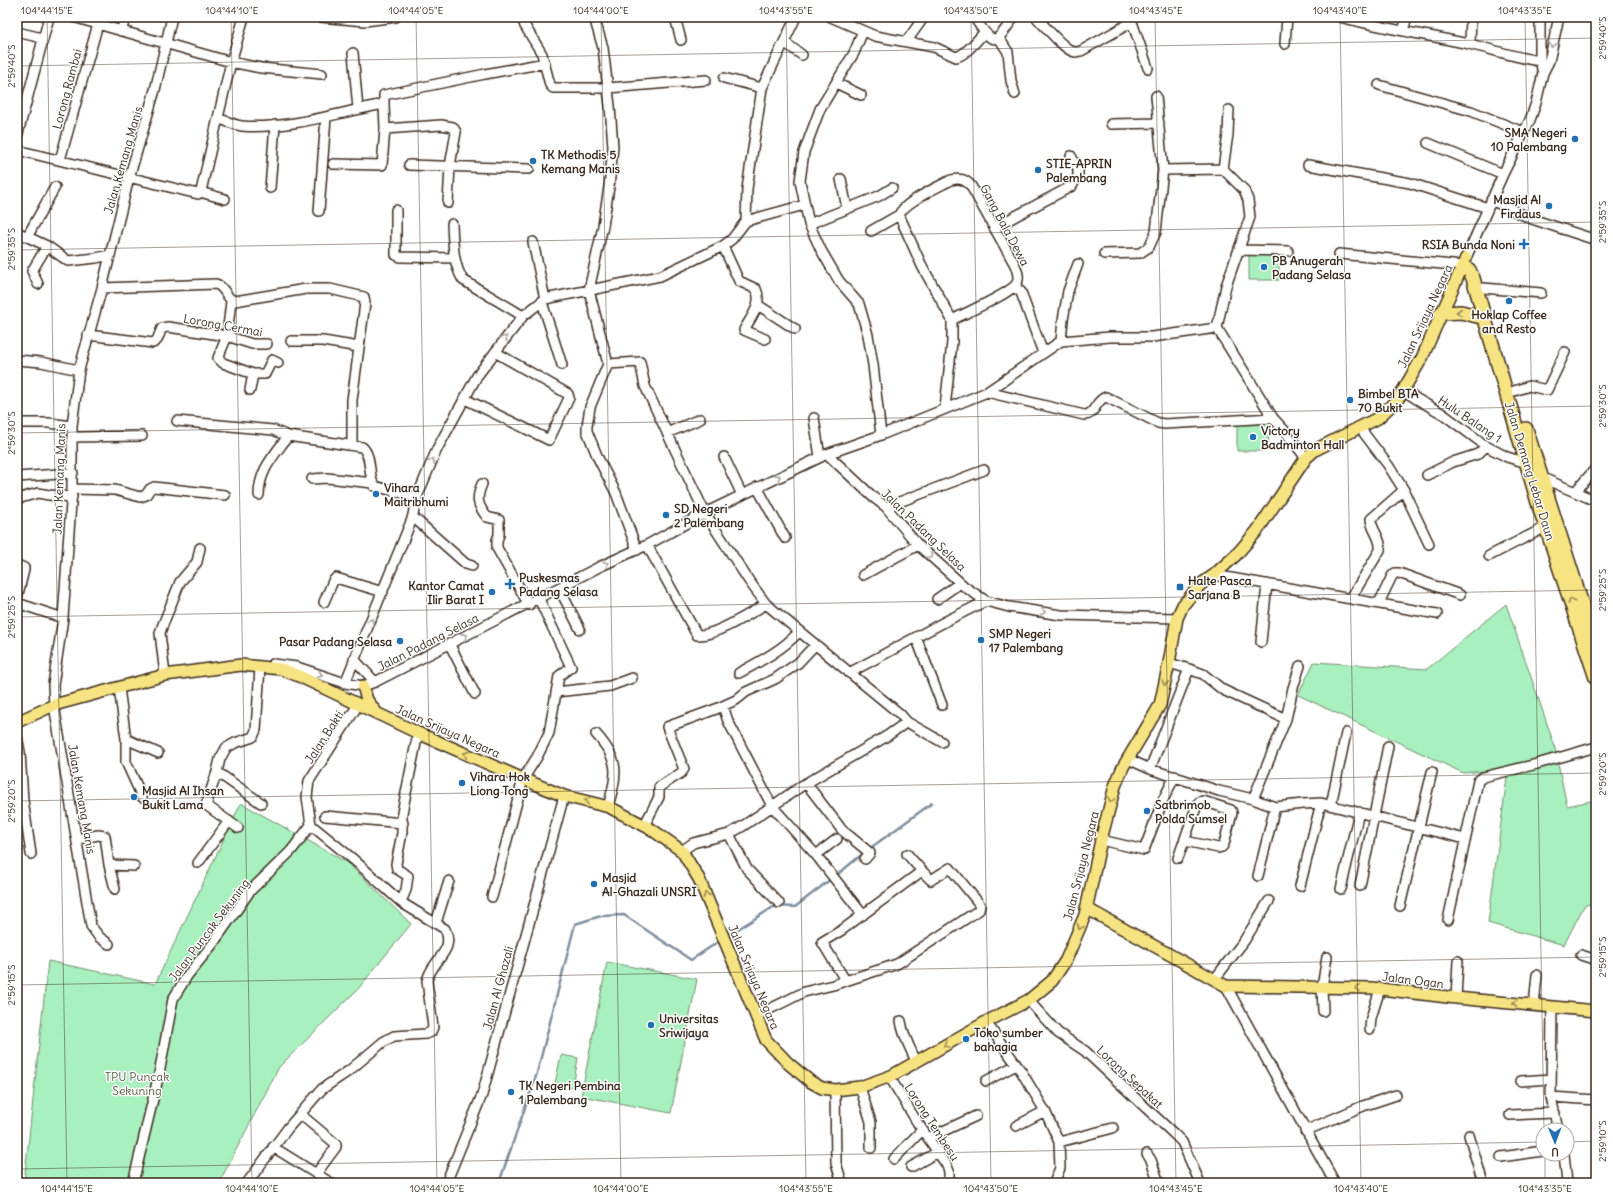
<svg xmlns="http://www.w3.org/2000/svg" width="1613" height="1200" font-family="Delius,sans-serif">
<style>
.green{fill:#a8f0bd;stroke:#728d6e}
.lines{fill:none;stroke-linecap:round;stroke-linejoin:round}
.stream{stroke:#7f8fa0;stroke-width:2.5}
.minor-casing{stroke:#3b2a1e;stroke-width:12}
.major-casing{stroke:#3b2a1e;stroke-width:14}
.highway-casing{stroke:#3b2a1e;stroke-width:16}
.minor{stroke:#fff;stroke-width:9}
.major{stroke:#f6e381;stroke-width:11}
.highway{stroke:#f6e381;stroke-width:13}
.oneway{stroke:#a79f9a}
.oneway2{stroke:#988650}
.ticks{fill:none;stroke:#3b2a1e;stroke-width:1;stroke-opacity:0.45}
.poi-dot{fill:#1f6fb2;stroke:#fff;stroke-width:1.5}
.labels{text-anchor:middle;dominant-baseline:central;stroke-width:3;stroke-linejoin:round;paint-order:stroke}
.street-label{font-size:12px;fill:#3b2a1e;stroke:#fff}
.poi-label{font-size:12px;font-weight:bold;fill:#3b2a1e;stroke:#fff;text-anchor:start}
.park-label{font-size:12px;fill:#565c46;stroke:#fff}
.neatline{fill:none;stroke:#3b2a1e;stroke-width:1.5}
.ticks-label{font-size:10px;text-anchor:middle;fill:#3b2a1e}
</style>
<rect width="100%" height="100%" fill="#fff"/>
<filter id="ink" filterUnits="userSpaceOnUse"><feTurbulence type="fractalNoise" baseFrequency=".025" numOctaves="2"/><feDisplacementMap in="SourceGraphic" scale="8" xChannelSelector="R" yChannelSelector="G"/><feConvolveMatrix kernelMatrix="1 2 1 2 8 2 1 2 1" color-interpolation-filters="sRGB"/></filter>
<g filter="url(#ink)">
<path class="green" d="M1249 253H1279V280H1249Z
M1237 423H1269L1268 451H1237Z
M1506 604 1554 744 1567 806 1596 800V902L1584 906 1564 945 1488 923 1508 769 1463 773 1298 695 1314 662 1427 669Z
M241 803 348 863 411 924 358 989 279 1067 219 1183H24L48 961 155 984Z
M607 962 697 979 671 1113 581 1096Z
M561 1055 578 1058 573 1087 555 1083Z"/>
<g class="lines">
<path class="stream" d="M869 849 932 803
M838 874 865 852
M727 936 775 906 795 907 831 879
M499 1183 537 1073 575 924 601 916 624 915 691 960 721 940"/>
<g class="minor-casing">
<path id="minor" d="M73 17 231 62 261 68 322 74
M320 17 365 21 396 17
M522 17 525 26 542 54 550 85 553 88H608L706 80
M594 17 603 48 610 106 613 147 609 187 603 226 589 290 608 364 590 407 587 426V431L598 458 616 493 637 550
M675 17 681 40
M831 17 875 36 934 47 956 57C966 55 977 40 984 33
M974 17C994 47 995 45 1014 17
M1036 17C1044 25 1065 51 1075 52 1077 52 1079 51 1081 51L1132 22 1133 17
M1340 17C1382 28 1426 35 1469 44 1492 49 1516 58 1540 61
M1132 22 1148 68
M121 31 126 17
M863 31 854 53 820 109 804 152 800 181 809 224 821 250 839 281 859 304 868 335 873 365 881 435
M1403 31 1407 17
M17 32 42 38
M999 38 1008 52 1011 81 1015 94
M784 42 802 55
M906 42 924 17
M1285 44 1287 17
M1470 44 1471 17
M353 53 358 109
M1543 73 1549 61 1559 17
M724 78 762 88
M836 83 861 95
M1379 85 1471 111 1523 132
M1156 96 1163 170 1223 169 1244 190 1248 200 1250 217 1226 286 1217 328 1273 418 1284 430 1306 458
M218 118C226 121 234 125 242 126 285 130 341 112 384 104V95L485 74 545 63
M1111 124 1159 123
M385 129 441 125 453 127 456 132 450 166 448 203
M17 137 49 17
M1428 143 1503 174
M17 150 198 194 201 191 231 62 244 17
M60 160 98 24
M333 164 382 165 385 129 384 104
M409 165 529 169
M1308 165 1410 183 1488 208
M1223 169 1228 134 1229 110
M841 179 847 208
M270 188 275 125
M200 192 225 199
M1491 200 1532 219 1596 240
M396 210V255L400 257 455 258
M319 211 326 117
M746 221 804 205
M452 224C453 243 453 264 463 280L523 316
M809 224 879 196 892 188
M995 227 1072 186 1078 176V169L1071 156
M871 231 899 215
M17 232 47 246 68 261 96 258 110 255
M27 237 55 187
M533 242 545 299
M723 246 739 281 756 289C763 304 751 317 744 330L765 339
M1239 250 1288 251
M1104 254 1140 253 1149 247 1156 232 1163 170
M1339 254 1463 266
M1466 258 1503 174 1530 120 1536 103 1543 73 1540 61V17
M38 284 32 271 47 246
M1014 287 1021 292 1023 298 1043 353
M102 288 216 284C226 287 225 299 235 301L306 289H330L364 297 365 303 352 400V445
M1483 288 1541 293
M231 301 227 336 218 358 223 363 253 374 250 390
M542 302 562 365
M758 305 795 329
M88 335 153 343 157 340 162 328 168 327 227 336 252 344H267
M291 341H323L359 347
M1061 341 1063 320 1068 291 1078 264
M17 360 41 362 79 370
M608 364 640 362 645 386 705 513 749 581 766 604 900 714 907 722 887 736 803 785 743 826 729 834 693 843 682 851
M253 374H265L272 360 278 363
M1403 390 1415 398 1443 414 1486 446 1507 457 1527 463
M1514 391 1529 386 1547 390 1565 352
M987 392 1084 415C1096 415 1095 400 1106 397L1158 423 1165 424 1273 418
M465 399 549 440 569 398 568 394 495 352
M945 408 952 342V320L922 266 899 215C904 202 938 187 951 180 960 178 965 179 971 186L1015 265C1017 271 1020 277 1017 283 1012 293 963 314 952 320
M814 418 820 457
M177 421 273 430 288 436 362 447C372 455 368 475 374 486L417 497
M17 423H49L72 426
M1360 428 1388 465 1402 487 1429 544
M667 433 700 419
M72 437 142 436
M827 454 881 435 987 392 1061 341 1110 337H1152L1217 328
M724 457 742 495
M1427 475 1453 462 1478 454 1486 446
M1538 476 1596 501
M17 477 73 473
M312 479 327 478 373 483
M482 484C476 498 477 505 487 517L499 520V535L497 540V548L529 605
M757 487 785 538
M72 489 115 490 140 497 146 495 150 489 154 487 225 495
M1575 492 1596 468
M259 495C259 470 274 456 288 436
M17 499 38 493 49 495 72 497
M886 507 984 470
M413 517 466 564 472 566
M647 545 697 635C714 637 751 613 766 604
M1489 556 1546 527
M17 565 24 568V570L17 598
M863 575 918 545
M1214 575 1437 614
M559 588 580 629
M1351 598 1380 550C1382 538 1371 530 1371 519L1404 490
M937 599 960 583
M324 602 333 581 336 578 383 592
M17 603 63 618
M1379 603 1392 576 1395 573H1399L1460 595
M916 637 942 705
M1261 642 1267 584
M450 645 475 694
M354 659 375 682
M1169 663 1189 669 1203 674 1223 690 1286 719
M273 664 297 667 345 683 363 686 375 682 599 567 647 545 705 513 827 454 873 497 886 507 918 545 965 587 986 601 1009 607 1061 615 1177 618
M739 673C761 661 782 650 799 632
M849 673 948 620 986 601
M165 675 160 633 162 627 180 582 197 562 200 548
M345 683 412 519 417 497 437 449 477 376 523 316 545 299 660 276 723 246 732 239 746 221 747 189 762 88 796 17
M119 688 126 739V762L142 797
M556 692 610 686 632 678
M723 706 728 721 772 806 816 855 863 915
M907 722 942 742
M596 734C621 762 617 773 608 807
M17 736 20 752 23 800 31 854
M126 739 158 753
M1128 759 1150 769 1219 791 1253 799 1275 807 1303 804 1321 803 1465 839
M1150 769 1189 669
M217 772 261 803
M806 783 842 830 870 853 865 859
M1253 799 1286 719 1293 688 1300 666
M1331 805 1346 733
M325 816 403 823
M644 826 659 797V787L681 773 684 769 667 727 716 709 736 700 746 692 775 679 798 663 815 645
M238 828 206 805 217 772 220 759 226 748 235 743 253 737 256 730 260 667
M729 834 747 869 779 903
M77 839 98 835 105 836 109 865 115 889
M1101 840 1144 850 1163 800 1175 776
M816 855 837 839
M1178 858 1197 805 1199 802 1203 801 1231 810 1232 813 1224 844 1222 847 1218 848 1185 841
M198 863 229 821
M109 865 134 866
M1258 876 1275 807
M1300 886 1321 803
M1360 886 1388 746
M1341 889 1359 812
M492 897 523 779 537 757 549 733 559 676 571 667 539 599
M401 902 406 890 408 876 397 869 396 864 402 833V813L418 733
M1400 906 1432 772
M1448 920 1478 781 1483 777 1537 764 1596 747
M436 923 449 881
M109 944 99 937 91 926 54 705 53 685 63 618 72 489V426L79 370 102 288 129 178 155 90 172 17
M1581 955 1596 960
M845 980 822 942 842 930 922 871 907 854
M1214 980 1244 941 1269 901
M1226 986 1335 1183
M1456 998 1458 961
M1028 1000 1058 1033 1085 1051 1174 1134 1182 1142 1200 1183
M1534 1005 1537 975
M1552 1007 1551 1097 1596 1100
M1323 1011 1322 987 1327 957
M756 1016 804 992 833 985 897 964 979 910 980 905 977 901 950 868 931 880 922 871
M901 1021C903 1036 910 1048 916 1061
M986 1022 1021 1071 1045 1111 1059 1142 1060 1168 1054 1183
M1370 1029 1371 1018 1380 989
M889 1076 917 1122 946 1164 949 1171V1183
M986 1081 1016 1065
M1521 1081 1551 1079
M860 1087 871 1122V1148
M835 1090 836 1163 842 1183
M1551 1097 1558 1130
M300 1114 336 1144V1147L316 1174
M1510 1115 1555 1113
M1016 1126 1045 1111
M1305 1131 1363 1106 1396 1095
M1469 1135 1483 1183
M928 1138 976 1116
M1059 1142 1113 1128
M273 1147 331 1183
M1147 1154 1151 1160 1159 1183
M1564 1154 1567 1183
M1501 1157 1543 1151
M894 1159 922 1130
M911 1167 938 1152
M133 1183 159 1074 173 999 187 976 212 945 250 891 291 851 311 825
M247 1183 288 1128 322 1089 350 1070 383 1042 394 1036 426 1034 431 1032 433 1027 427 981C431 960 456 952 445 929L402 903 354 860 311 825 307 797 309 781 358 705
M446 1183 482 1095 564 796"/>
</g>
<g class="major-casing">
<path id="major" d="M363 686 367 700 376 712
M17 722 54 705 165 675 241 665 281 669 299 676 418 733 523 779 564 796 609 807 651 829 682 851 699 879 766 1040 789 1064 811 1082 822 1088 835 1090 860 1087 891 1076 986 1022 1029 1000 1052 981 1066 960 1085 915 1101 840 1115 786 1123 767 1160 705 1169 663 1177 618 1183 605 1201 584 1214 575 1236 555 1257 531 1306 458 1315 450 1378 418 1398 399 1422 358 1466 258
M1086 908 1226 986 1372 988 1456 998 1596 1011"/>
</g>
<g class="highway-casing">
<path id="highway" d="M1463 266 1469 270 1473 278 1539 506 1596 678
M1441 313 1461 312 1485 318
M1526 429 1596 648"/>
</g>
<use href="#minor" class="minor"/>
<use href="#major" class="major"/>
<use href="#highway" class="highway"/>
</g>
<defs><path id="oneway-chevron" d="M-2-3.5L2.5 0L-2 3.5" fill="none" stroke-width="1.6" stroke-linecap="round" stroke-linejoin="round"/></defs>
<g class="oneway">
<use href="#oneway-chevron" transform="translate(1552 45) rotate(103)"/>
<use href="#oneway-chevron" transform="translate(505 338) rotate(-53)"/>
<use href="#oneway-chevron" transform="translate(432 461) rotate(-67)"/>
<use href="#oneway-chevron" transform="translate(778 477) rotate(-26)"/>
<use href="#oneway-chevron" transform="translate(930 556) rotate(42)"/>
<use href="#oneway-chevron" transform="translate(606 564) rotate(-25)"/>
<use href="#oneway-chevron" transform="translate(1043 612) rotate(9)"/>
<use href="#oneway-chevron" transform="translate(371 621) rotate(-66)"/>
<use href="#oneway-chevron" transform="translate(465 636) rotate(-28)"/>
<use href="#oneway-chevron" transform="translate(320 675) rotate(21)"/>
</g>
<g class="oneway2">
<use href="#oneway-chevron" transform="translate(1459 312) rotate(-178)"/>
<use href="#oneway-chevron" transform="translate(1571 601) rotate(-108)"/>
<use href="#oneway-chevron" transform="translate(1165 683) rotate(103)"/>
<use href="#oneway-chevron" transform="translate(466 754) rotate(-156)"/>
<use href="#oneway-chevron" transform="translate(1111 800) rotate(104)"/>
<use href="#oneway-chevron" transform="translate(587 801) rotate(-167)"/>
<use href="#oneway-chevron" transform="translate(706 895) rotate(-112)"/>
<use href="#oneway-chevron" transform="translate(1080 927) rotate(112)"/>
<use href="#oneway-chevron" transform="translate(1358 988) rotate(-179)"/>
<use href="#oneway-chevron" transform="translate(1515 1003) rotate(-176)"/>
<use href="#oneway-chevron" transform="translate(946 1045) rotate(150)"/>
</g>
</g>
<path class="ticks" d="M47 17 67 1183M231 17 252 1183M416 17 437 1183M601 17 621 1183M786 17 806 1183M971 17 991 1183M1155 17 1176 1183M1340 17 1361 1183M1525 17 1544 1130M17 66 1596 38M17 250 1596 222M17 433 1596 406M17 617 1596 590M17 801 1596 773M17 985 1596 957M1567 1142 1596 1141M1545 1154V1183M17 1169 1543 1142"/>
<g class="poi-dot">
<circle cx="1575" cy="139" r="4"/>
<circle cx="533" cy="161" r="4"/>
<circle cx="1038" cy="170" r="4"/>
<circle cx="1549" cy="206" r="4"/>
<path d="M1522 238h4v4h4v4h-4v4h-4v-4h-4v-4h4z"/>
<circle cx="1264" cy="267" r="4"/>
<circle cx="1509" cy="301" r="4"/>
<circle cx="1350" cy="400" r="4"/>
<circle cx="1253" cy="437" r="4"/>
<circle cx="376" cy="494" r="4"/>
<circle cx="666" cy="515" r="4"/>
<path d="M508 578h4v4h4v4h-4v4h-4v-4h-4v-4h4z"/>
<rect x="1176" y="583" width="8" height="8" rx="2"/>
<circle cx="492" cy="592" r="4"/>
<circle cx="981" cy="640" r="4"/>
<circle cx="400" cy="641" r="4"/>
<circle cx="462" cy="783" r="4"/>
<circle cx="134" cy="797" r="4"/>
<circle cx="1147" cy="811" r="4"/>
<circle cx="594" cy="884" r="4"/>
<circle cx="651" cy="1025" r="4"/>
<circle cx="966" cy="1039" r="4"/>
<circle cx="511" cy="1092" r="4"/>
</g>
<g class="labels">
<g class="street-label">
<text transform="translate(67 89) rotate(-75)">Lorong Rambai</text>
<text transform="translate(123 160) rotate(-74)">Jalan Kemang Manis</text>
<text transform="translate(1005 225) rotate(62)">Gang Bala Dewa</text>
<text transform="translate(1425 316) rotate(-65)">Jalan Srijaya Negara</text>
<text transform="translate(223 325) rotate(10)">Lorong Cermai</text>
<text transform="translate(1470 419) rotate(34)">Hulu Balang 1</text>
<text transform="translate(1530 471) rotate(73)">Jalan Demang Lebar Daun</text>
<text transform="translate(59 479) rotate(-88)">Jalan Kemang Manis</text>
<text transform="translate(924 530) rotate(44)">Jalan Padang Selasa</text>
<text transform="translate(428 642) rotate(-27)">Jalan Padang Selasa</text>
<text transform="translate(448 731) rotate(24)">Jalan Srijaya Negara</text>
<text transform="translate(324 737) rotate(-57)">Jalan Bakti</text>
<text transform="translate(82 799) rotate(80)">Jalan Kemang Manis</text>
<text transform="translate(1081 866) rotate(-76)">Jalan Srijaya Negara</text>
<text transform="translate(209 930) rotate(-53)">Jalan Puncak Sekuning</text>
<text transform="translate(754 977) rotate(67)">Jalan Srijaya Negara</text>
<text transform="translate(1413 980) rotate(7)">Jalan Ogan</text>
<text transform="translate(498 988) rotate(-75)">Jalan Al Ghazali</text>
<text transform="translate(1130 1077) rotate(43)">Lorong Sepakat</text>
<text transform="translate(932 1122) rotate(57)">Lorong Tembesu</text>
</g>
<g class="poi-label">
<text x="1567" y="132" text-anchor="end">SMA Negeri<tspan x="1567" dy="14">10 Palembang</tspan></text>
<text x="541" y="154">TK Methodis 5<tspan x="541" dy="14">Kemang Manis</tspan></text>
<text x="1046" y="163">STIE-APRIN<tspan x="1046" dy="14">Palembang</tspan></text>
<text x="1541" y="199" text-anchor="end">Masjid Al<tspan x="1541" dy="14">Firdaus</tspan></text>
<text x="1515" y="244" text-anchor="end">RSIA Bunda Noni</text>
<text x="1272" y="260">PB Anugerah<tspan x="1272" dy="14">Padang Selasa</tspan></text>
<text x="1509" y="314" text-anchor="middle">Hoklap Coffee<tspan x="1509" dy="14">and Resto</tspan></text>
<text x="1358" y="393">Bimbel BTA<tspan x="1358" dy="14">70 Bukit</tspan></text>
<text x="1261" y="430">Victory<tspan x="1261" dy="14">Badminton Hall</tspan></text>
<text x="384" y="487">Vihara<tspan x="384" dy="14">Maitribhumi</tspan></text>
<text x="674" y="508">SD Negeri<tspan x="674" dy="14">2 Palembang</tspan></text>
<text x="519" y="577">Puskesmas<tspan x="519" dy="14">Padang Selasa</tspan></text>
<text x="1188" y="580">Halte Pasca<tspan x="1188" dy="14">Sarjana B</tspan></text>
<text x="484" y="585" text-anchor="end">Kantor Camat<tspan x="484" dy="14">Ilir Barat I</tspan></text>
<text x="989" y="633">SMP Negeri<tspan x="989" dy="14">17 Palembang</tspan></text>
<text x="392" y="641" text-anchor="end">Pasar Padang Selasa</text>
<text x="470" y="776">Vihara Hok<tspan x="470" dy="14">Liong Tong</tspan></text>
<text x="142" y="790">Masjid Al Ihsan<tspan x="142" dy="14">Bukit Lama</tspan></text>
<text x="1155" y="804">Satbrimob<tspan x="1155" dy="14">Polda Sumsel</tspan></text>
<text x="602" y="877">Masjid<tspan x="602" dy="14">Al-Ghazali UNSRI</tspan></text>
<text x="659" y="1018">Universitas<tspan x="659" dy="14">Sriwijaya</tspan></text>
<text x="974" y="1032">Toko sumber<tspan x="974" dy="14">bahagia</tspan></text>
<text x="519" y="1085">TK Negeri Pembina<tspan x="519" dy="14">1 Palembang</tspan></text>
</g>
<g class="park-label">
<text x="137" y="1076">TPU Puncak<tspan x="137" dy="14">Sekuning</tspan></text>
</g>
</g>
<rect width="1613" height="1200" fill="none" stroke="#fff" stroke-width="44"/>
<g transform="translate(1555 1142) rotate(179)"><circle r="19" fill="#ffffff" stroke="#b1aaa5"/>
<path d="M0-3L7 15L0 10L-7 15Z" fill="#1f6fb2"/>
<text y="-6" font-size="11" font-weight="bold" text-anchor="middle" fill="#3b2a1e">U</text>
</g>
<rect x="22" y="22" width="1569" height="1156" class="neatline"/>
<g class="ticks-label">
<text x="47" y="14">104°44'15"E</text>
<text x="232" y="14">104°44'10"E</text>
<text x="416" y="14">104°44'05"E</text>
<text x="601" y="14">104°44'00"E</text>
<text x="786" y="14">104°43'55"E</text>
<text x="971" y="14">104°43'50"E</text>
<text x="1156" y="14">104°43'45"E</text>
<text x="1340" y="14">104°43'40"E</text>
<text x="1525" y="14">104°43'35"E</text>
<text transform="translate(1602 38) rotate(-90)" y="4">2°59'40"S</text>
<text transform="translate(11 66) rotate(-90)" y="4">2°59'40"S</text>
<text transform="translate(1602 222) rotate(-90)" y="4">2°59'35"S</text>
<text transform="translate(11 249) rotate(-90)" y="4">2°59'35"S</text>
<text transform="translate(1602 406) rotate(-90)" y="4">2°59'30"S</text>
<text transform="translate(11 433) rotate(-90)" y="4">2°59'30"S</text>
<text transform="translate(1602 590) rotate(-90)" y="4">2°59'25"S</text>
<text transform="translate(11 617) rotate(-90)" y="4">2°59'25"S</text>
<text transform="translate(1602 774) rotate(-90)" y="4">2°59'20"S</text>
<text transform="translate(11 801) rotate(-90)" y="4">2°59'20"S</text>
<text transform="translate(1602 957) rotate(-90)" y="4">2°59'15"S</text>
<text transform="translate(11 985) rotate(-90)" y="4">2°59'15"S</text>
<text transform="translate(1602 1141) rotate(-90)" y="4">2°59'10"S</text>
<text x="67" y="1192">104°44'15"E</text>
<text x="252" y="1192">104°44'10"E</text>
<text x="437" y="1192">104°44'05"E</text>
<text x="621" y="1192">104°44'00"E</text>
<text x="806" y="1192">104°43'55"E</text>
<text x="991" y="1192">104°43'50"E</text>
<text x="1176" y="1192">104°43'45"E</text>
<text x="1361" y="1192">104°43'40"E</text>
<text x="1545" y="1192">104°43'35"E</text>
</g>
</svg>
